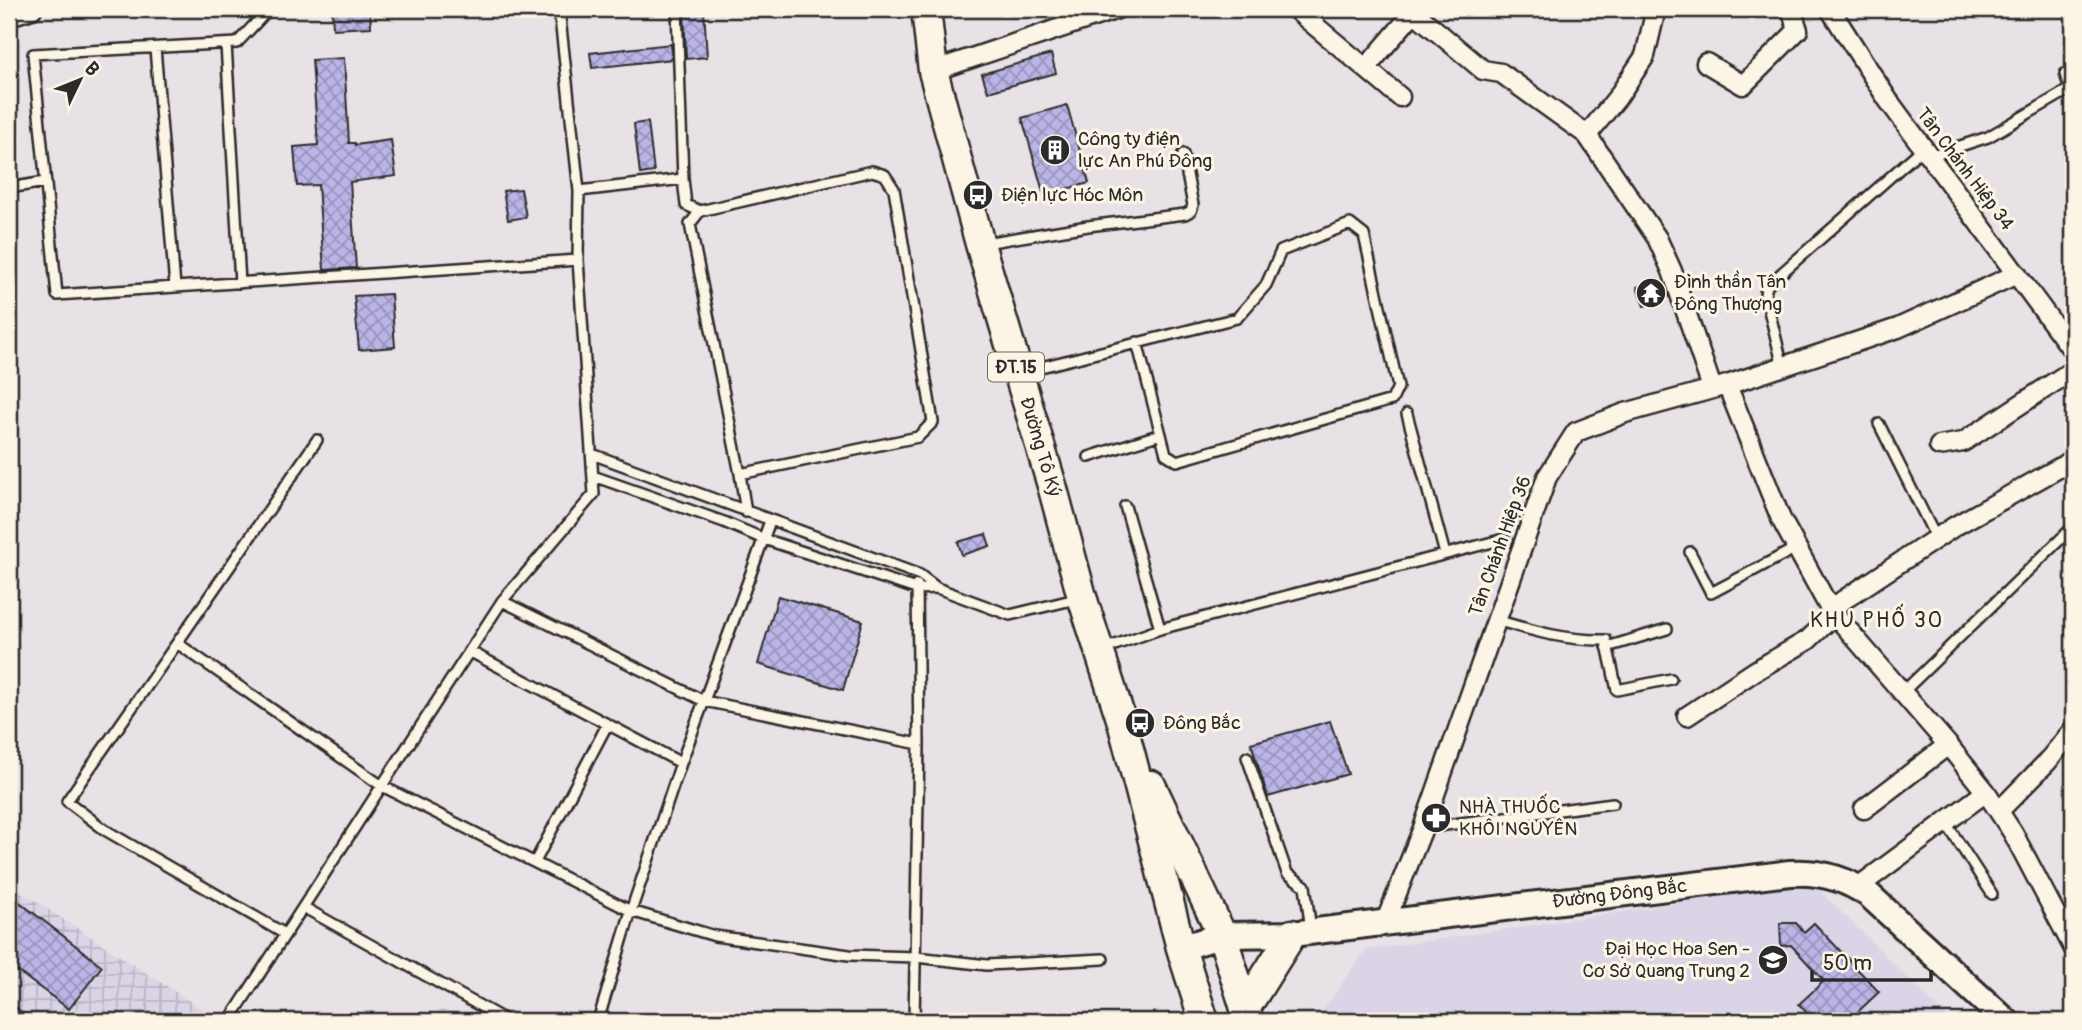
<svg xmlns="http://www.w3.org/2000/svg" width="2082" height="1030" font-family="Pangolin,sans-serif">
<style>
.built{fill:#dad4e6}
.industrial{fill:url(#industrial-grid)}
.building{fill:url(#building-cross-hatch);stroke:#2b2b2b;stroke-width:2}
.lines{fill:none;stroke-linecap:round;stroke-linejoin:round}
.lane-casing{stroke:#2b2b2b;stroke-width:14}
.street-casing{stroke:#2b2b2b;stroke-width:23}
.secondary-casing{stroke:#2b2b2b;stroke-width:30}
.primary-casing{stroke:#2b2b2b;stroke-width:33}
.lane{stroke:#fcf5e5;stroke-width:9}
.street{stroke:#fcf5e5;stroke-width:18}
.secondary{stroke:#fcf5e5;stroke-width:24}
.primary{stroke:#fcf5e5;stroke-width:28}
.labels{text-anchor:middle;dominant-baseline:central;stroke-width:6;stroke-linejoin:round;paint-order:stroke}
.shield{fill:#fcf5e5;stroke:#6a6863;stroke-width:2}
.shield-label{font-size:18px;font-weight:bold;fill:#2b2b2b}
.poi-label{font-size:19px;fill:#2b2b2b;stroke:#fcf5e5;text-anchor:start}
.street-label{font-size:19px;fill:#2b2b2b;stroke:#fcf5e5}
.neighbourhood-label{font-size:21px;letter-spacing:2px;fill:#2b2b2b;stroke:#fcf5e5}
</style>
<defs>
<pattern id="industrial-grid" width="8" height="8" patternUnits="userSpaceOnUse" patternTransform="scale(1.75)"><rect width="8" height="8" fill="#dad4e6"/><path d="M0 4h8M4 0v8" fill="none" stroke="#bbb6c5"/></pattern>
<pattern id="building-cross-hatch" width="8" height="8" patternUnits="userSpaceOnUse" patternTransform="scale(1.75)"><rect width="8" height="8" fill="#bbb5e7"/><path d="M0 0l8 8M0 8l8-8" fill="none" stroke="#9893bb"/></pattern>
</defs>
<rect width="100%" height="100%" fill="#e8e2e6"/>
<filter id="ink" filterUnits="userSpaceOnUse"><feTurbulence type="fractalNoise" baseFrequency=".0143" numOctaves="2"/><feDisplacementMap in="SourceGraphic" scale="14" xChannelSelector="R" yChannelSelector="G"/><feConvolveMatrix kernelMatrix="1 2 1 2 8 2 1 2 1" color-interpolation-filters="sRGB"/></filter>
<g filter="url(#ink)">
<path class="built" d="M1812 883 1951 1021H1315L1366 950 1674 904 1675 899 1719 897Z"/>
<path class="industrial" d="M9 884 220 1021H9Z"/>
<path class="building" d="M332 9H370L371 27 333 29Z
M684 9H704L707 57 686 59Z
M671 44 672 59 592 68 590 53Z
M1051 54 1056 73 988 92 982 74Z
M344 58 349 143H355V145L391 140 396 176 350 182 356 268 324 270 318 185 297 186 294 147 318 145 312 60Z
M1067 105 1089 183 1044 195 1022 118Z
M648 122 654 172 640 174 634 124Z
M521 189 526 217 508 220 503 191Z
M1657 279 1665 299 1644 306 1637 287Z
M391 294 395 347 359 350 354 296Z
M986 534 990 546 962 555 958 542Z
M778 596 863 621 843 690 758 664Z
M1330 721 1348 774 1268 797 1251 743Z
M9 894 102 966 69 1009 9 965Z
M1780 923H1796L1804 932 1814 923 1879 992 1848 1021H1798L1807 1013 1799 1004 1824 981 1791 945 1781 946Z"/>
<g class="lines">
<g class="lane-casing">
<path id="lane" d="M269 9 237 43 33 54 57 295 578 260
M677 9 683 179
M226 44 240 283
M155 48 175 287
M1929 156 1988 137 2070 89 2065 74
M9 188 45 182
M579 191 683 179 686 205 700 211 872 171 885 175 894 189 933 422 918 437 740 474 746 512
M700 211 690 224 740 474
M985 243 1088 226 1185 214 1191 211 1193 205 1183 154
M1783 367 1765 294 1767 286 1923 148
M1021 372 1237 318 1266 285 1281 251 1350 224 1364 235 1398 387 1392 400 1177 461 1166 454 1137 342
M1407 414 1445 554
M1879 424 1936 538
M317 440 177 643 382 786 631 911 715 936 849 955 916 957 987 965 1103 959
M592 454 920 575 937 588 1010 615 1080 598
M1089 457 1161 434
M593 476 724 522 764 539 916 589 937 588
M770 521 704 701 919 744 914 1021
M1690 552 1711 593 1796 548
M917 585 919 744
M502 601 704 701 681 763
M1496 620C1533 631 1567 641 1606 640L1617 690 1671 679
M1160 629 1504 539
M177 643 67 801 105 830 285 934
M1607 647 1667 629
M1104 649 1160 629 1125 506
M469 651 681 763 631 911 598 1021
M1902 693 2073 527
M1247 757 1287 873 1305 886 1311 930
M1946 823 1992 894
M1423 828 1613 803
M535 862 607 725
M303 907 507 1021
M9 1010 23 1021
M229 1021 502 601 594 494 578 260 579 191 559 9"/>
</g>
<g class="street-casing">
<path id="street" d="M1295 9 1400 97
M1410 9 1483 70 1501 73 1587 135 1657 238 1672 271 1712 388
M1830 9 1888 100 2073 351
M9 16 32 9
M1706 63 1743 85 1798 30 1791 9
M1366 68 1414 12
M933 71 1117 9
M1587 135 1617 98 1645 56 1656 9
M1727 385 1781 519 1830 609 1948 745 1986 792 2013 833 2073 947
M1939 446 1963 442 2073 370
M1830 609 1955 526 2073 460
M1687 716 1755 671 1808 640 1835 614
M1864 809 1948 745
M1999 811 2047 762 2073 730
M1858 887 1986 792
M1385 923 1423 828 1547 477 1576 432 1625 413 1727 385 1898 328 2017 274"/>
</g>
<g class="secondary-casing">
<g id="secondary">
<path id="s1" d="M1181 948 1222 935 1292 934 1790 873C1819 871 1845 878 1869 895L2006 1021"/>
</g>
</g>
<g class="primary-casing">
<g id="primary">
<path id="s2" d="M926 9 933 71 980 244 1053 489 1082 597 1122 722 1181 948 1204 1021"/>
<path d="M1151 785 1222 935 1249 1021"/>
<path d="M1245 1009 1292 934"/>
</g>
</g>
<use href="#lane" class="lane"/>
<use href="#street" class="street"/>
<use href="#secondary" class="secondary"/>
<use href="#primary" class="primary"/>
</g>
</g>
<defs>
<g id="building-disc" transform="scale(1.575)"><circle r="9.5" fill="#2b2b2b" stroke="#fcf5e5"/><path d="M-4-6H4V6H1V3H-1V6H-4ZM-2.5-4.3h1.7v1.8h-1.7ZM.8-4.3h1.7v1.8H.8ZM-2.5-1h1.7V.8h-1.7ZM.8-1h1.7V.8H.8Z" fill="#fff"/></g>
<g id="bus-disc" transform="scale(1.575)"><circle r="9.5" fill="#2b2b2b" stroke="#fcf5e5"/><path d="M-5-6H5V4H4V6H2V4H-2V6H-4V4H-5ZM-3.5-4V0h7V-4ZM-3.5 1.2v1.5H-2V1.2ZM2 1.2v1.5H3.5V1.2Z" fill="#fff"/></g>
<g id="temple-disc" transform="scale(1.575)"><circle r="9.5" fill="#2b2b2b" stroke="#fcf5e5"/><path d="M0-6L5-2H3V0L6.5 2.5H4V6H1.5V3h-3V6H-4V2.5H-6.5L-3 0V-2H-5Z" fill="#fff"/></g>
<g id="pharmacy-disc" transform="scale(1.575)"><circle r="9.5" fill="#2b2b2b" stroke="#fcf5e5"/><path d="M-2-6h4v4h4v4h-4v4h-4v-4h-4v-4h4Z" fill="#fff"/></g>
<g id="university-disc" transform="scale(1.575)"><circle r="9.5" fill="#2b2b2b" stroke="#fcf5e5"/><path d="M0-5L7-2L0 1L-7-2ZM-4 1L0 2.5L4 1V4Q0 6-4 4Z" fill="#fff"/></g>
</defs>
<g fill-rule="evenodd">
<use href="#building-disc" x="1055" y="150"/>
<use href="#bus-disc" x="978" y="195"/>
<use href="#temple-disc" x="1651" y="293"/>
<use href="#bus-disc" x="1140" y="723"/>
<use href="#pharmacy-disc" x="1436" y="818"/>
<use href="#university-disc" x="1773" y="960"/>
</g>
<g class="labels">
<rect class="shield" x="988" y="352.5" width="56" height="29" rx="5"/>
<g class="shield-label">
<text x="1016" y="367">ĐT.15</text>
</g>
<g class="poi-label">
<text x="1078" y="139">Công ty điện<tspan x="1078" dy="22">lực An Phú Đông</tspan></text>
<text x="1001" y="195">Điện lực Hóc Môn</text>
<text x="1674" y="282">Đình thần Tân<tspan x="1674" dy="22">Đông Thượng</tspan></text>
<text x="1163" y="723">Đông Bắc</text>
<text x="1459" y="807">NHÀ THUỐC<tspan x="1459" dy="22">KHÔI NGUYÊN</tspan></text>
<text x="1750" y="949" text-anchor="end">Đại Học Hoa Sen -<tspan x="1750" dy="22">Cơ Sở Quang Trung 2</tspan></text>
</g>
<g class="street-label">
<text transform="translate(1965 169) rotate(53)">Tân Chánh Hiệp 34</text>
<text stroke="none"><textPath href="#s2" startOffset="453">Đường Tô Ký</textPath></text>
<text transform="translate(1500 546) rotate(-70)">Tân Chánh Hiệp 36</text>
<text stroke="none"><textPath href="#s1" startOffset="443">Đường Đông Bắc</textPath></text>
</g>
<g class="neighbourhood-label">
<text x="1877" y="620">KHU PHỐ 30</text>
</g>
</g>
<rect width="2082" height="1030" fill="none" stroke="#fcf5e5" stroke-width="35"/>
<rect x="18" y="18" width="2047" height="995" fill="none" stroke="#2b2b2b" stroke-width="2.5" filter="url(#ink)"/>
<g transform="translate(80 80) rotate(47)" stroke="#fcf5e5" stroke-width="5" paint-order="stroke">
<path d="M0-5L12 26L0 18L-12 26Z" fill="#2b2b2b"/>
<text y="-10" font-size="19" font-weight="bold" text-anchor="middle" fill="#2b2b2b">B</text>
</g>
<path d="M1812 970v10h119v-10" fill="none" stroke="#2b2b2b" stroke-width="3.5"/>
<text x="1823" y="970" font-size="21" fill="#2b2b2b" stroke="#fcf5e5" stroke-width="5" paint-order="stroke">50 m</text>
</svg>
